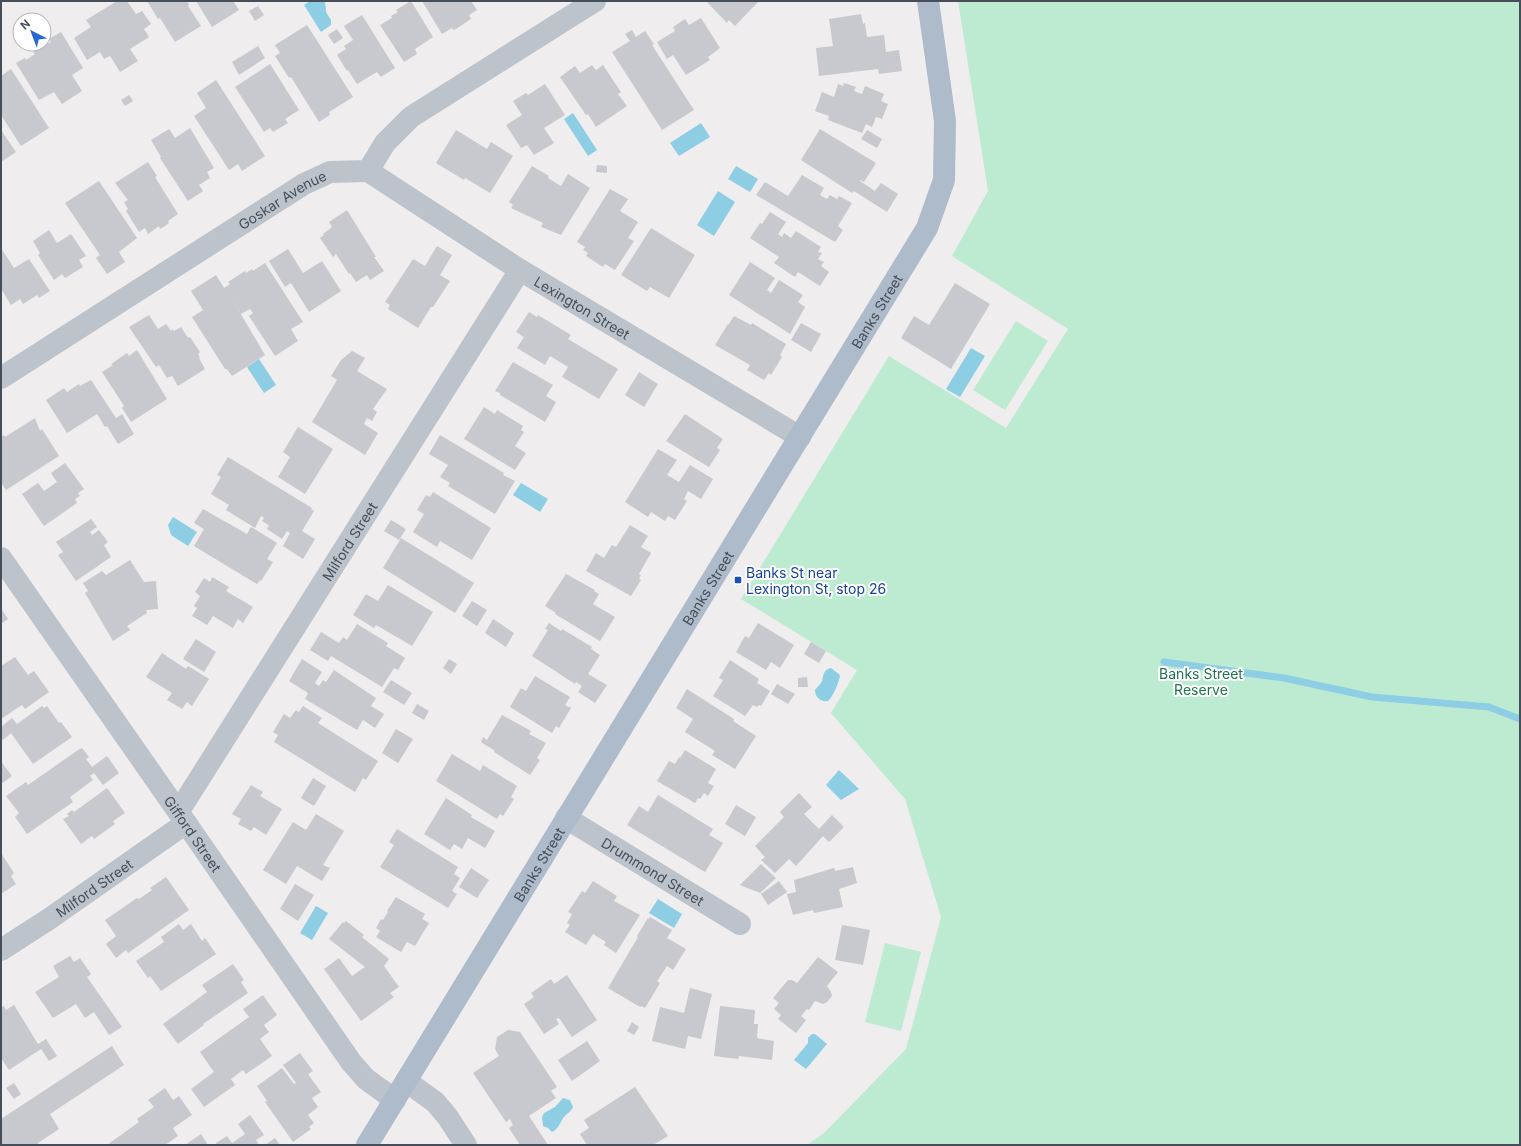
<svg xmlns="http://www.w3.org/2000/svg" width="1521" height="1146" font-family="Inter,sans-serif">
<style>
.green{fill:#bdebd1}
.water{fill:#8dcee5}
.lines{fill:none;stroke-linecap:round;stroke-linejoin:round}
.stream{stroke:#8dcee5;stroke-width:7}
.building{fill:#c7c9cf}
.minor{stroke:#bcc3cb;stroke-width:22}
.major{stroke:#aebbca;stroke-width:22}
.transit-dot{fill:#1a4fb4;stroke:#fff;stroke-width:1.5}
.labels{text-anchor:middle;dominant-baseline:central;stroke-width:4;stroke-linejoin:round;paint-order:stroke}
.street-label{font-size:14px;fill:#464f59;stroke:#fff}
.transit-label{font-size:14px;fill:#164399;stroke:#fff;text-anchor:start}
.park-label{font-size:14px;fill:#1d744d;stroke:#fff}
</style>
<rect width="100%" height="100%" fill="#efeded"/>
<path class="green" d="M958 1H1520V1145H807L824 1133 906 1049 941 917 905 799 831 713 857 670 741 599 889 356 1006 428 1068 329 952 256 988 191Z
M1016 321 1048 341 1005 410 973 390Z
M885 943 921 952 901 1031 865 1022Z"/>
<path class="water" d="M310 1H325L326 12 331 20V25L321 32 304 5Z
M573 113 597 150 588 156 564 119Z
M701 123 710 137 679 156 670 143Z
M736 166 758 179 750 192 728 179Z
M718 191 735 202 714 236 697 225Z
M971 348 985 356 960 397 946 389Z
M259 359 276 385 264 393 247 367Z
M521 483 548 499 540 512 513 495Z
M173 517 197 532 188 546 171 535 168 525Z
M831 668 840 675C840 680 832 699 828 701 820 702 815 697 815 690 817 687 821 684 822 681 824 674 823 670 831 668Z
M839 770 859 789 841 800 826 785Z
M658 899 682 914 674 928 649 913Z
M316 906 328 913 312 940 300 933Z
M812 1034H815L827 1044 806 1069 794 1060 808 1043V1038Z
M563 1098 570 1100 573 1107C571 1112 567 1113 564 1117 560 1122 559 1129 552 1132L548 1128 543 1126 542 1117 544 1113 555 1107Z"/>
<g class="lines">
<path class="stream" d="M1164 662 1284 678 1372 697 1489 707 1520 719"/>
</g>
<path class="building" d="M117 1H127L136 14 142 11 151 24 144 29 149 37 130 49 138 61 120 72 110 56 104 59 100 52 87 60 74 38 91 27 86 20Z
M147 1H187L189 5 188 6 201 26 175 42 160 18 158 19Z
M196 1H233L239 10 212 27Z
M411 1 433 37 415 49 417 54 404 62 380 25 392 18 391 16 398 12 396 10Z
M422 1H471L477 10 469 15 471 19 456 29 453 30 452 28 442 34Z
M706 1H759L735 26 729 20 727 23Z
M258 6 264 15 255 21 249 11Z
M861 14 863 24 865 23 867 37 884 35 886 52 899 50 902 71 879 74 878 69 819 76 816 48 833 46 829 19Z
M362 15 395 68 381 77 377 72 357 84 348 70 347 71 337 55 346 49 344 46 353 40 344 26Z
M701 18 720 48 708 57 710 60 686 75 673 55 667 59 657 42 675 31 673 27 685 19 689 25Z
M307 25 353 97 329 112 330 115 319 122 291 77 289 78 275 56 280 53 275 45Z
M337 29 343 38 334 44 328 35Z
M632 30 636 37 645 31 654 44 652 45 694 110 662 130 612 52 630 41 625 34Z
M61 32 83 68 72 75 82 91 62 104 54 92 39 100 16 63 25 58 26 60 35 54 33 52 51 42 49 39Z
M258 46 265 58 239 75 232 62Z
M270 64 299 110 285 119 288 123 273 132 270 128 264 132 235 87Z
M592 65 596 70 603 65 621 92 618 94 627 106 596 127 588 114 586 115 560 77 575 66 580 73Z
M11 69 49 128 21 146 1 115V76Z
M216 80 265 156 242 171 238 164 229 170 194 116 206 108 197 93Z
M844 83 856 87 854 91 862 94 865 86 884 94 881 101 888 104 882 119 876 117 872 127 866 124 862 133 828 120 829 116 815 111 822 92 834 97 838 84 843 86Z
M545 84 565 115 544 128 554 143 534 155 527 145 521 148 506 125 522 115 513 101 526 93 528 95Z
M129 95 133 101 125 106 121 100Z
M190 128 214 168 207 172 210 178 199 185 203 191 188 201 160 158 161 157 151 140 169 129 175 138Z
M820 129 876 163 864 182 860 180V181L875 191 881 183 898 194 887 212 854 191 852 193 801 160Z
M1 130 16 152 1 162Z
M456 130 487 149 491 142 513 156 490 193 465 178 464 180 436 163Z
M867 130 882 139 877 148 861 139Z
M148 162 157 176 155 177 178 214 168 221 169 223 165 226 160 229 159 226 148 234 145 228 139 232 126 211 128 209 124 202 128 200 115 183Z
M597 165 607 166V173L596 172Z
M532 166 549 176 548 178 561 186 568 174 590 188 561 235 541 227 543 223 511 208 513 205 509 202Z
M802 175 824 188 820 195 827 199 830 195 837 199 839 196 852 203 838 226 843 230 835 242 756 195 765 182 788 196Z
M99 181 137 238 119 252 125 262 107 274 96 258 100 255 65 203Z
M610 189 628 199 620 211 638 222 628 238 634 241 615 270 605 264 603 267 586 256 588 253 583 250 585 247 577 242Z
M347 210 376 257H374L384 271 370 280 367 275 356 282 350 273 349 274 336 254 333 257 320 238 324 235 323 234 332 227 329 222Z
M770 212 786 222 778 234 782 237 784 233 791 238 796 231 821 247 818 252 822 253 818 259 824 262 821 266 829 272 820 286 798 272 795 277 774 263 779 257 750 238 760 223 762 224Z
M651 228 695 255 669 298 650 287 647 291 621 275Z
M49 230 57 243 71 234 86 256 79 260 83 267 65 278 62 274 54 280 38 255 40 253 33 241Z
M437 246 452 255 440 275 450 281 433 307H431L418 328 388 309 390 305 385 302 413 259 425 266Z
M1 248 14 268 29 259 50 291 39 298 37 295 23 304 20 299 11 305 1 289Z
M288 249 303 273 322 261 341 291 309 312 291 283 285 287 269 261Z
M750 262 775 278 767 290 771 293 779 280 803 295 798 302 805 307 790 334 729 295Z
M265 263 303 322 291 329 298 341 275 356 249 316 253 313 250 309 241 314 229 294 265 355 232 376 227 369H225L192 317 203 310 191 291 216 275 224 288 230 284 228 282 245 271 246 273 252 269 253 271Z
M955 283 990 304 951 369 901 338 914 316 929 325Z
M529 312 537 317 538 315 571 335 568 339 618 369 599 399 562 377 568 367 550 356 545 365 517 348 524 337 516 332Z
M149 315 158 329 166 324 171 331 173 329 174 331 181 327 188 338 190 337 200 352 198 354 200 358H199L205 369 178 386 172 376 167 378 159 365 156 367 129 327Z
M734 316 751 325 752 323 786 344 780 355 782 357 771 375 769 373 764 380 747 370 750 365 715 345 728 324H729Z
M801 323 821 334 811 352 791 340Z
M137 350 167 399 131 422 122 408 124 406 102 372 113 365 111 364 127 353 129 356Z
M352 351 365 358 357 371 387 389 373 409 377 412 372 421 367 418 364 424 378 433 365 455 312 422 337 380 331 376 341 360Z
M513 362 553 385 546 396 556 402 545 422 500 395V393L495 391Z
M639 372 658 384 644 407 625 395Z
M91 380 116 418 122 414 134 434 118 444 107 426 105 427 97 414 67 433 46 400 64 388 67 392 79 384 80 386Z
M484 407 495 414 497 410 523 426 521 430 524 432 515 446 526 453 515 470 464 439Z
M685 414 723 439 717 448 720 450 709 467 666 441Z
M35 418 40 431 42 429 59 456 6 490 1 482V437L4 435 5 437Z
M298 427 333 449 305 494 278 477 290 457 283 452Z
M440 435 504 473 503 475 515 481 495 514 448 486 450 483 440 477 448 465 429 454Z
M658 449 677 460 667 475 679 482 690 465 713 479 701 499 688 491 684 499 687 501 675 520 668 516 665 521 651 512 648 517 625 502Z
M228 457 312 508 311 509 314 511 302 531 315 539 303 559 283 546 290 533 287 531 282 539 267 529 269 525 262 521 264 518 261 516 255 528 226 510 229 505 211 494 221 477 217 475Z
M65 463 84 489 78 493 80 496 75 499 77 503 44 526 22 494 38 483 44 491 57 482 51 473Z
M433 492 491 528 472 560 440 541 437 547 413 532 424 514 417 510 426 495 430 497Z
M203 509 247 534 251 527 277 543 267 559 273 562 261 581 260 580 257 584 194 546 204 529 194 523Z
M91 519 97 527 90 532 92 535 99 530 108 542 104 545 111 557 76 581 58 555 63 552 56 542Z
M391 520 406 529 399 540 384 531Z
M630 525 648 536 641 547 651 553 639 574 641 575 639 579 641 580 631 596 586 571 596 553 604 558 612 545 616 547Z
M401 538 474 583 455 613 383 568Z
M130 560 144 582 156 581 158 609 146 610 147 613 127 626 130 630 113 641 85 593 88 591 83 583 102 571 106 575Z
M566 574 595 590 594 591 599 594 593 604 615 617 600 641 555 614 556 613 545 606Z
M212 577 229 587 226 591 253 607 243 623 238 619 233 628 213 616 207 625 192 616 197 608 194 606 200 596 195 592 204 578 210 582Z
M388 585 433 612 412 646 376 625 374 628 353 615 366 594 378 601Z
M472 601 487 610 477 626 462 616Z
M1 608 8 619 1 624Z
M493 619 514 633 506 647 485 633Z
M549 623 561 631 562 629 592 647 591 649 600 655 588 674 607 685 595 703 578 692 582 686 576 682 575 684 532 656 548 630 545 629Z
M758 623 794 645 780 668 771 662 766 670 736 652 745 636 749 638Z
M357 624 388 643 386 646 405 658 398 670 394 668 382 687 331 656 328 661 310 650 321 632 339 643 343 637 347 640Z
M196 639 216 652 204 672 183 659Z
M811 642 826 651 819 663 804 654Z
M162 653 186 669 188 666 209 679 192 706 187 702 182 709 167 700 172 693 146 677Z
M15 657 28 675 34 671 49 692 25 709 22 705 1 719V666Z
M302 659 322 672 315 683 319 686 323 680 326 682 334 670 376 698 371 706 384 714 375 728 363 720 357 730 305 699 308 693 289 681Z
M449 659 457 664 451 674 443 668Z
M730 660 759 679 757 683 770 691 761 706 759 705 757 707 753 705 745 716 713 696 723 680 719 678Z
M535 676 570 697 565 705 571 708 559 728 556 726 552 733 510 707 521 688 526 691Z
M807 677 808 687H798V678Z
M391 680 412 693 404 705 383 692Z
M777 684 795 694 788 704 771 694Z
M687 689 734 719 733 721 756 736 735 769 712 755 715 751 685 732 693 719 676 708Z
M417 704 429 711 424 720 412 713Z
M42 706 44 708 47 706 59 723 61 722 72 737 33 764 11 733 3 740 1 737V727L12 718 17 724Z
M303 706 322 718 318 723 378 761 366 780 363 778 355 792 274 742 278 735 273 732 284 714 290 718 296 710 299 712Z
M502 715 531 731 529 734 546 743 537 758 540 760 530 775 494 752 495 751 481 742 483 737 487 740Z
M396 729 413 739 398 763 382 753Z
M82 748 89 757 86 759 92 767 107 756 119 773 103 785 94 773 90 776 93 780 70 797 73 802 27 834 15 817 19 813 6 796 26 782 28 785 78 750Z
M685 750 716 769 708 783 714 786 708 796 704 793 700 799 698 798 695 803 657 781 669 761 675 764 679 757 680 758Z
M452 754 480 771 483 765 517 786 511 797 514 799 503 816 500 814 497 819 436 781Z
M2 763 12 776 1 784V764Z
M313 778 326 786 314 806 301 798Z
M251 785 263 792 260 796 282 809 266 835 254 827 251 831 238 824 241 819 232 814Z
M107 788 125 813 113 821 115 824 94 839 92 836 81 844 63 819 69 816 67 814 72 810 74 812Z
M799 793 812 807 804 814 819 829 832 815 844 827 829 842 823 836 796 866 789 859 775 873 761 860 765 857 755 846 784 817 780 812Z
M658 795 713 829 709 835 723 843 705 872 627 825 639 806 648 812Z
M446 798 472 815 471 817 495 831 485 848 468 838 462 849 454 844 450 850 424 834Z
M736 805 756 817 745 836 725 824Z
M316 814 344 831 323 865 330 868 322 881 297 866 286 884 263 870 293 822 306 830Z
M397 829 458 867 454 874 460 878 452 891 457 894 448 908 380 867 394 845 389 842Z
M1 853 14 873 11 876 16 884 1 894Z
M761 864 776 878 760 893 740 885Z
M853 867 857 883 839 889 843 907 814 913 813 910 793 915 787 894 796 892 794 880 834 868 835 871Z
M471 868 489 880 477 898 459 887Z
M166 877 189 910 128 953 126 950 116 958 106 944 116 936 105 920 137 898 139 899 152 890 150 888Z
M593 881 617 896 614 901 640 915 616 953 604 945 606 942 593 934 586 945 565 932 570 925 567 923 572 914 568 912 582 891 585 893Z
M779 881 787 892 768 905 761 894Z
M295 884 314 895 298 921 280 909Z
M396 897 425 914 422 919 429 923 415 946 407 942 401 952 376 937 380 931 376 928 381 919 383 920 388 912 387 911Z
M650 917 672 930 667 938 686 949 673 970 667 966 657 981 660 983 645 1008 642 1006 640 1007 608 988 638 937 637 936 648 918 649 919Z
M346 921 364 935 362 937 389 959 384 966 399 987 390 993 394 997 361 1021 324 969 339 958 352 976 365 967 329 939 343 922 344 923Z
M179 924 183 930 191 924 202 941 205 938 216 954 161 991 150 976 148 978 136 961 164 942 161 937Z
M842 925 870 930 863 965 835 960Z
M70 956 74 962 80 958 91 974 87 977 122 1027 109 1035 94 1012 85 1018 76 1004 53 1018 35 992 59 977 53 966Z
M818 957 838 972 827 986 831 992 832 996 827 1002 823 1004 815 1001 809 1010 807 1009 801 1016 806 1020 796 1033 778 1019 781 1015 774 1009 779 1003 773 998 788 980H792L797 983Z
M233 964 244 980 241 982 248 993 203 1024 204 1025 178 1044 163 1024 207 992 202 985Z
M567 975 597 1020 572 1037 559 1018 556 1019 559 1024 544 1034 524 1004 534 997 531 993 551 979 554 984Z
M690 988 712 994 701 1039 688 1036 685 1049 652 1041 660 1007 684 1013Z
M263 995 277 1015 264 1025 269 1032 260 1039 272 1056 246 1074 243 1070 231 1079 235 1085 204 1107 191 1089 214 1072 200 1052 249 1017 243 1009Z
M14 1005 38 1044 46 1039 57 1056 49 1061 41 1049 9 1070 1 1058V1008L4 1006 6 1010Z
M720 1006 755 1010 754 1024H758L757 1038 774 1041 772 1060 739 1056 738 1059 714 1056Z
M632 1022 639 1027 634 1035 627 1031Z
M508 1030 520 1032 557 1087 551 1091 556 1098 529 1116 548 1145H520L509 1128 513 1125 510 1119 506 1122 473 1073 499 1056 495 1049 497 1037Z
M587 1041 600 1061 572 1081 558 1060Z
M112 1046 124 1065 50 1114 59 1129 38 1143 39 1145H1V1119Z
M300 1053 313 1071 308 1074 321 1092 312 1098 318 1107 308 1115 314 1123 309 1127 311 1129 293 1142 265 1102 267 1101 257 1086 282 1068 294 1084 296 1083 283 1065Z
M14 1083 21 1094 14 1099 6 1088Z
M635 1087 668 1136 653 1145H587L580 1134 589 1128 584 1120Z
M165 1088 173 1100 179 1096 192 1115 173 1128 178 1136 165 1145H107L139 1122 137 1119 154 1107 148 1100Z
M250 1115 264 1135 256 1140 259 1145H217L216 1143 227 1136 232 1143 245 1134 238 1124Z
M201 1134 208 1145H185Z
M275 1138 280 1145H265Z"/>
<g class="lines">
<g class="minor">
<path id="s1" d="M368 171 520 270 800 437"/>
<path id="s2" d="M1 378 304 184 330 172 368 171 385 143 411 117 595 1"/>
<path id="s3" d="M1 558 186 823 351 1062 366 1079 395 1100"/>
<path id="s4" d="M179 811 520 270"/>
<path id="s5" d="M566 818 740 924"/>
<path id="s6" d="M1 950 49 919 186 823"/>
<path d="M406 1081 435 1102 447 1116 466 1145"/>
</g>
<path class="major" id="s7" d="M367 1145 927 228 944 180 945 121 928 1"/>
</g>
<rect class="transit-dot" x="734" y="576" width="8" height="8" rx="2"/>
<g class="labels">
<g class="street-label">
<text stroke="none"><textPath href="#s2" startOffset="333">Goskar Avenue</textPath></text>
<text stroke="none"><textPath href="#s1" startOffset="254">Lexington Street</textPath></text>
<text stroke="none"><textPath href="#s7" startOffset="977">Banks Street</textPath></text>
<text stroke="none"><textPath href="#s4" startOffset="319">Milford Street</textPath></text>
<text stroke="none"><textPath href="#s7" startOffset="653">Banks Street</textPath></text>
<text stroke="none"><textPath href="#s3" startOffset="336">Gifford Street</textPath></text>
<text stroke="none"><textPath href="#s7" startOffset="329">Banks Street</textPath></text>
<text stroke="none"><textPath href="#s5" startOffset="102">Drummond Street</textPath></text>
<text stroke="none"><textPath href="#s6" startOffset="112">Milford Street</textPath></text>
</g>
<g class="transit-label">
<text x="746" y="572">Banks St near<tspan x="746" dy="16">Lexington St, stop 26</tspan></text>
</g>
<g class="park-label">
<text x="1201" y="673">Banks Street<tspan x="1201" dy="16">Reserve</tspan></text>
</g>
</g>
<rect width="1521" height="1146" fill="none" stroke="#464f59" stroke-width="4"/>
<g transform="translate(32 32) rotate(318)"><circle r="19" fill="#ffffff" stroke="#b5b9bd"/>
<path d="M0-3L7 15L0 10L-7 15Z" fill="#2568d1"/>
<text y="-6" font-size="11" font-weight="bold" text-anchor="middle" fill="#464f59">N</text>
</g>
</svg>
